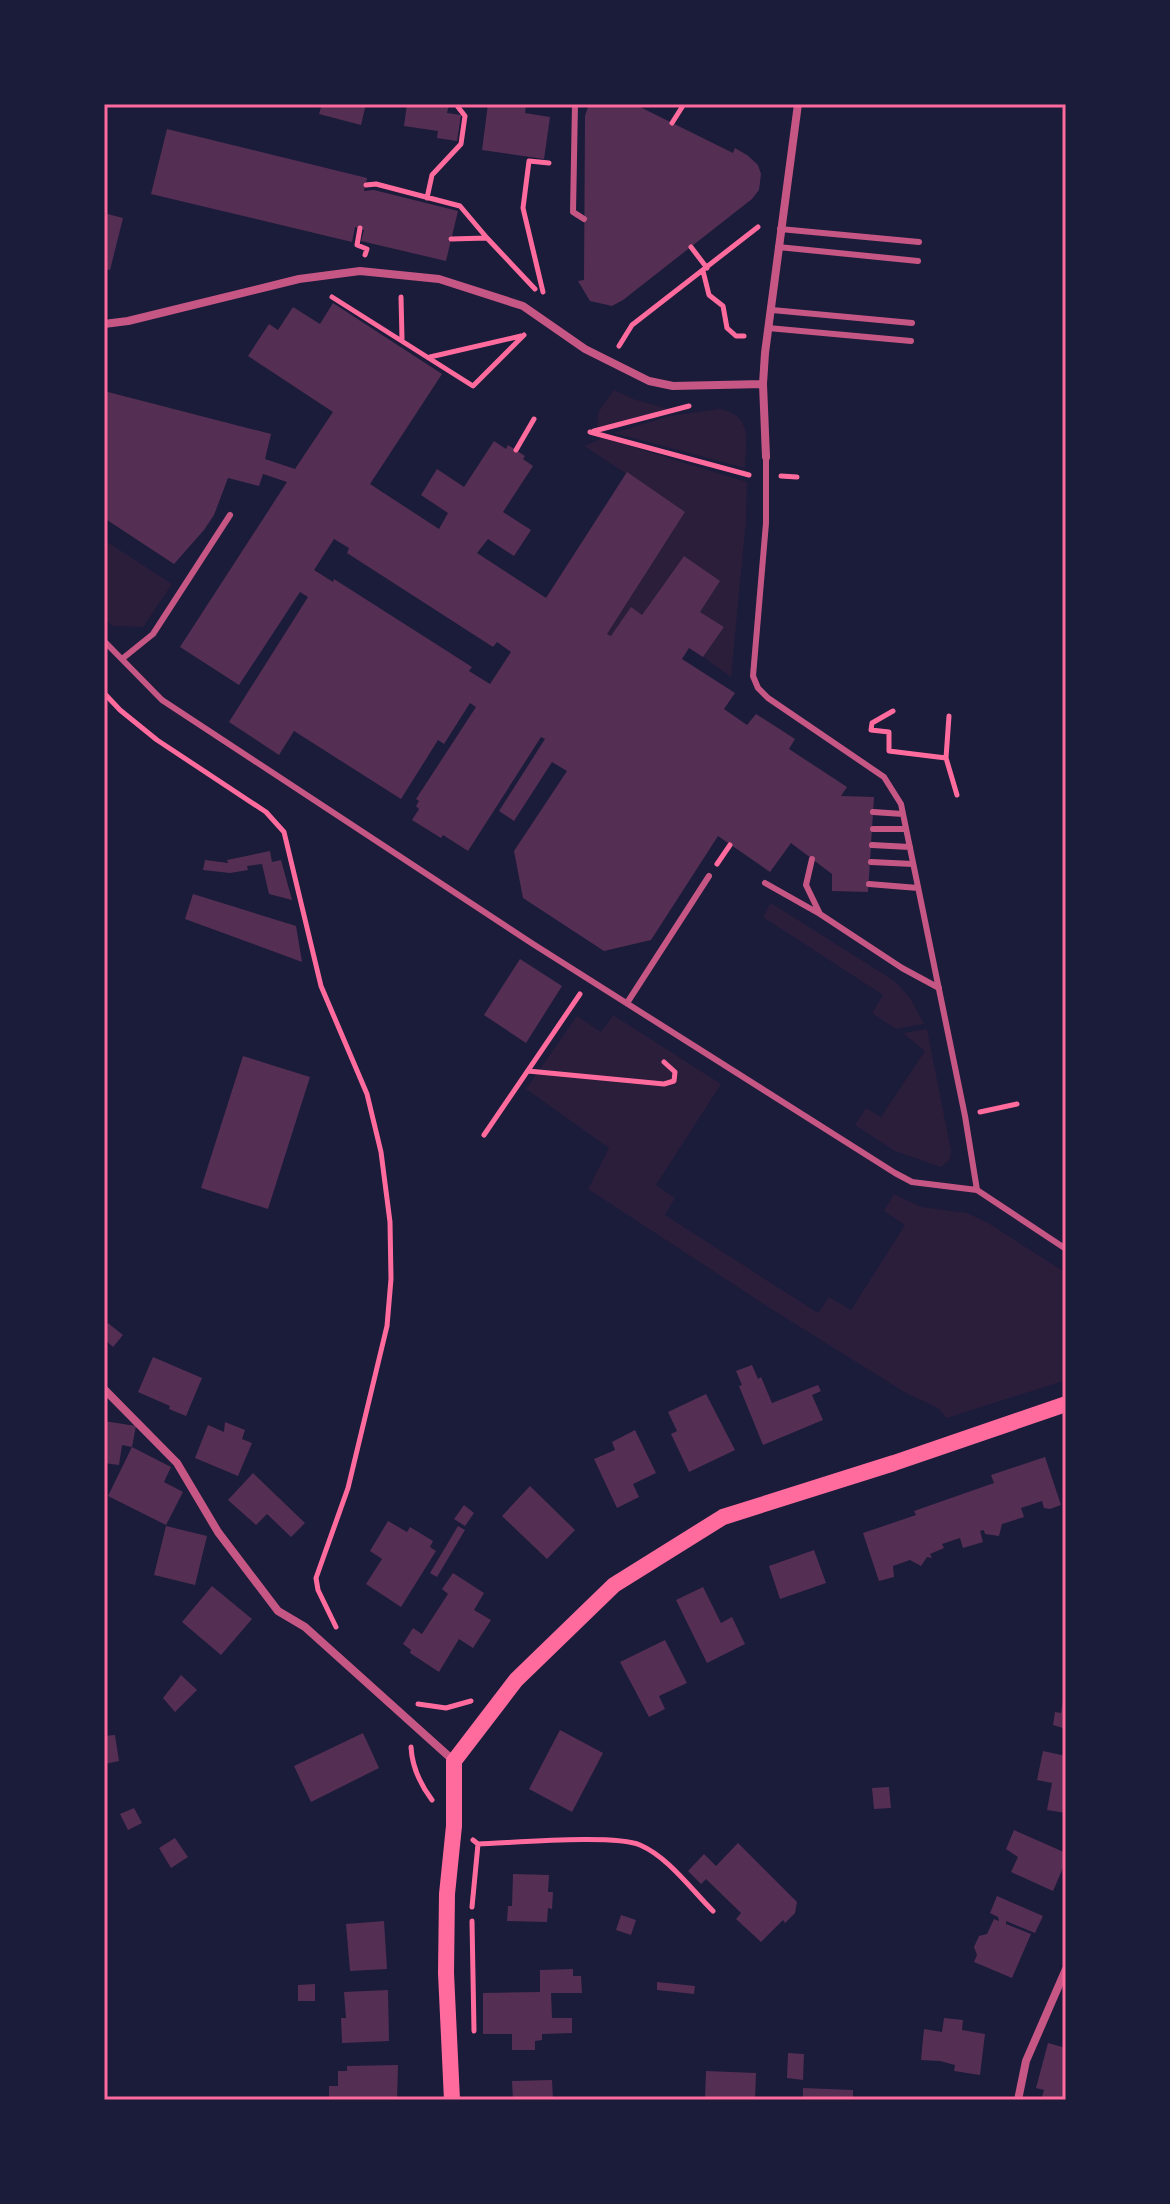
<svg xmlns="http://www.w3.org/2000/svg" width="1170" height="2204" font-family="'DM Sans',sans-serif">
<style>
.green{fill:#2a1e3b}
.building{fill:#542f53;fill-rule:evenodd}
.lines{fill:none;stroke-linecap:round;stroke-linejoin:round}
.path{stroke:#ff6b9d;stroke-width:5}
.service{stroke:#c65784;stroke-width:6}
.minor{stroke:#c65784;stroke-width:8}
.secondary{stroke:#ff6b9d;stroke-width:16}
.neatline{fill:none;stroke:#ff6b9d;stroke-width:3}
</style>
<rect width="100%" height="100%" fill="#1b1b3a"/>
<path class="green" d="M614 390 633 399 668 409 597 427 599 411Z
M719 409C754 415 745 441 745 468L614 433 669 416Z
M603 438 747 482 746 520 731 677 703 657 724 627 700 612 683 557 642 615 611 636 607 634 685 512 584 446Z
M104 540 172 584 143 627 112 626 104 617Z
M771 903 896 982 910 998 924 1024 896 1029 872 1013 883 995 763 917Z
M613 1015 721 1084 656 1185 675 1198 665 1215 818 1313 829 1297 851 1310 905 1225 884 1211 894 1194 921 1207 967 1213 988 1223 1066 1273V1380L947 1418 938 1408 906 1393 776 1312 588 1189 609 1148 526 1089 577 1016 601 1032Z
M927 1029 951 1151 950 1159 941 1167 895 1151 855 1125 866 1108 881 1117 925 1051 903 1033Z"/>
<path class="building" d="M322 104H366L361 125 319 114Z
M407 104H449L447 113 461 115 457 141 437 138 438 131 404 126Z
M488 104H526L525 113 550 117 544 159 482 150Z
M589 104H634L733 153 735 148 747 155 758 165 761 174 759 190 752 199 623 300 612 306 590 301 578 281 584 280 585 116Z
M167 129 367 178 364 191 374 190 458 211 446 261 361 241 364 230 355 227 352 242 151 194Z
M104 213 123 218 110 270 104 269Z
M333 303 442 374 370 484 439 529 448 513 421 495 437 469 464 487 494 441 506 449 508 445 525 456 523 459 533 466 503 512 531 530 514 556 488 539 477 553 546 598 627 472 685 512 607 634 611 636 631 607 642 615 684 556 720 581 700 612 724 627 703 657 689 648 682 659 735 693 724 709 747 725 756 714 795 739 789 749 847 787 841 796 874 797 868 892 832 891V874L791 843 770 872 718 836 651 940 604 951 523 898 514 851 567 771 552 762 514 821 499 811 545 739 541 737 468 851 443 835 441 838 412 820 419 809 416 806 419 801 416 799 476 707 470 703 444 744 438 740 401 799 294 731 279 755 229 722 308 597 300 592 239 685 180 647 287 482 263 474 259 486 228 478 214 515 204 530 174 564 104 518V391L271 434 265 459 295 469 333 412 248 356 269 324 278 330 293 307 320 324ZM334 539 349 548 347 553 493 647 497 642 511 652 490 684 469 671 472 667 334 579 333 582 314 570Z
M270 851 272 862 281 860 292 900 269 894 262 864 247 866 248 870 230 873 203 870 205 860 228 863 227 860Z
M193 894 296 926 302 962 185 919Z
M520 959 562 986 526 1043 484 1015Z
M243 1056 310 1077 268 1209 201 1188Z
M108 1323 123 1335 113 1347 104 1339V1328Z
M153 1357 202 1378 186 1416 169 1409 170 1406 138 1392Z
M752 1365 758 1379 761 1377 772 1403 818 1385 821 1391 812 1395 823 1420 763 1445 739 1386 742 1385 736 1371Z
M706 1394 735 1450 689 1472 671 1434 677 1431 668 1412Z
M104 1421 136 1426 132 1447 122 1445 119 1465 104 1463Z
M225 1422 245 1430 242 1439 252 1443 238 1476 195 1458 208 1425 224 1432Z
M635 1430 656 1473 633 1484 639 1497 617 1508 594 1459 615 1450 612 1442Z
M132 1447 171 1467 164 1482 183 1492 166 1525 108 1496Z
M1045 1457 1061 1505 1050 1509 1044 1508 1042 1501 1021 1508 1024 1517 1002 1524 999 1536 985 1534 984 1530 980 1531 983 1542 963 1548 960 1538 942 1544 944 1548 930 1554 932 1558 927 1557 921 1566 910 1560 893 1566 894 1577 879 1581 863 1533 916 1515 914 1511 994 1483 991 1475Z
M253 1473 305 1523 291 1537 267 1514 256 1525 228 1500Z
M530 1486 575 1530 547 1559 502 1516Z
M464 1505 474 1513 465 1526 454 1519Z
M388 1521 407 1532 410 1527 433 1541 430 1547 436 1551 401 1607 366 1584 382 1559 370 1551Z
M166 1526 207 1536 195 1585 154 1575Z
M458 1526 465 1530 437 1577 430 1573Z
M814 1550 826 1583 780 1599 769 1566Z
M453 1573 484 1593 474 1610 491 1620 473 1648 459 1639 439 1672 410 1653 411 1650 403 1644 413 1628 422 1634 448 1594 442 1589Z
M212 1586 252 1619 221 1655 182 1622Z
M703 1587 721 1623 732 1617 745 1644 707 1663 676 1600Z
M665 1640 687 1683 659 1696 665 1709 649 1717 620 1662Z
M181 1675 197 1690 175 1712 163 1698Z
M1064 1694H1066V1729L1053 1725 1055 1712 1061 1713Z
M560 1730 603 1753 572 1812 529 1789Z
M363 1733 379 1768 311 1802 294 1766Z
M115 1735 119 1761 105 1764 104 1736Z
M1043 1751 1066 1756V1813L1047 1810 1052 1783 1037 1780Z
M889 1787 891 1808 874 1809 872 1788Z
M134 1808 142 1823 128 1830 120 1814Z
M1014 1830 1066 1853V1861L1053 1891 1011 1872 1018 1857 1006 1849Z
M175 1838 188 1857 171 1868 159 1848Z
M738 1843 797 1902 795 1913 785 1923 783 1920 761 1942 736 1919 741 1913 706 1879 701 1884 688 1871 704 1854 716 1866Z
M513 1874 549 1875 548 1892H553L552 1909 548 1908 547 1922 507 1921 508 1906H512Z
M997 1896 1043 1916 1035 1933 1006 1921V1924L1031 1934 1012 1978 974 1962 977 1955 974 1947 979 1936 987 1934 994 1919 999 1921 998 1917 990 1913Z
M621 1915 636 1920 631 1935 616 1930Z
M384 1921 387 1969 350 1971 346 1924Z
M573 1969V1976H581L582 1993H551L552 2018H572V2033L542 2034V2040L535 2041V2050H512V2034H483V1993L540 1992V1970Z
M657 1982 695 1986 694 1994 657 1990Z
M315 1984V2001H298V1985Z
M388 1990 389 2041 342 2043 341 2018H346L344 1992Z
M944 2018 963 2020 962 2030 985 2034 980 2075 954 2071 955 2065 940 2061 921 2060 924 2029 942 2032Z
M1048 2043 1066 2048V2100H1041L1044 2090 1036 2088Z
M788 2053 804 2054 803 2080 787 2078Z
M398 2065 397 2100H323V2097H329V2086H338V2071H347V2066Z
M706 2071 756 2073 755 2100H705Z
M552 2080 553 2100H513L512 2081Z
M803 2088 853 2090V2100H803Z"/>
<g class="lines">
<path class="path" d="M672 123 684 104
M366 185 376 184 460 206 487 238
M427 198 432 175 461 144 465 116 458 107
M360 228 357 245 367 249 365 255
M451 239 487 238 535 289
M691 247 707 268
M703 271 709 295 723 306 727 328 736 336H744
M543 292 523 208 529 161 549 163
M332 297 473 386 524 335
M401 297 402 339
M619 346 632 325 758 227
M430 357 521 336
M594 431 689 406
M590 432 749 475
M516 450 534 419
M781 476 797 477
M104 693 120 710 157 740 266 812 284 832 321 986 367 1094 381 1152 390 1222 391 1279 387 1326 348 1488 316 1578 318 1590 336 1627
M893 711 872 723 871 730 889 732V751L946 758
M949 716 946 758 957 795
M717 864 730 845
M528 1071 664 1084 674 1081 675 1072 664 1062
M980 1112 1017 1104
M484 1135 580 994
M418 1704 446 1708 471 1701
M411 1747C412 1766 420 1784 432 1800
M478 1844C512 1843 614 1834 640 1845 668 1857 691 1889 713 1911
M472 1907 478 1844 473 1840
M472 1921 474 2031"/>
<path class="service" d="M575 104 573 212 584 219
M780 229 919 242
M778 247 918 261
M772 310 912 323
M768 328 911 341
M766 457V523L753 676 758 688 768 698 884 777 901 804 965 1116 977 1190 1066 1249
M104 641 162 700 533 944 895 1173 912 1182 977 1190
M122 659 153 634 230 515
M873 812 903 814
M873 829H906
M872 845 910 847
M812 859 806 885 820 914 902 968 939 988
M871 862 913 864
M765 883 820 914
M869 884 918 888
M627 1003 709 876"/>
<path class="minor" d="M104 324 128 321 299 279 360 271 439 279 523 306 585 349 649 381 673 386 763 384
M766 457 763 384 765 353 798 104
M104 1389 177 1463 218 1532 278 1611 305 1627 454 1761
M1018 2100 1026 2061 1066 1969"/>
<path class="secondary" d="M452 2100 446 1973 447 1894 454 1826V1761L516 1680 614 1585 723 1517 894 1463 1066 1404"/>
</g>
<rect width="1170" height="2204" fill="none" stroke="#1b1b3a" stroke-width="212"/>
<rect x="106" y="106" width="958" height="1992" class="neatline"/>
</svg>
